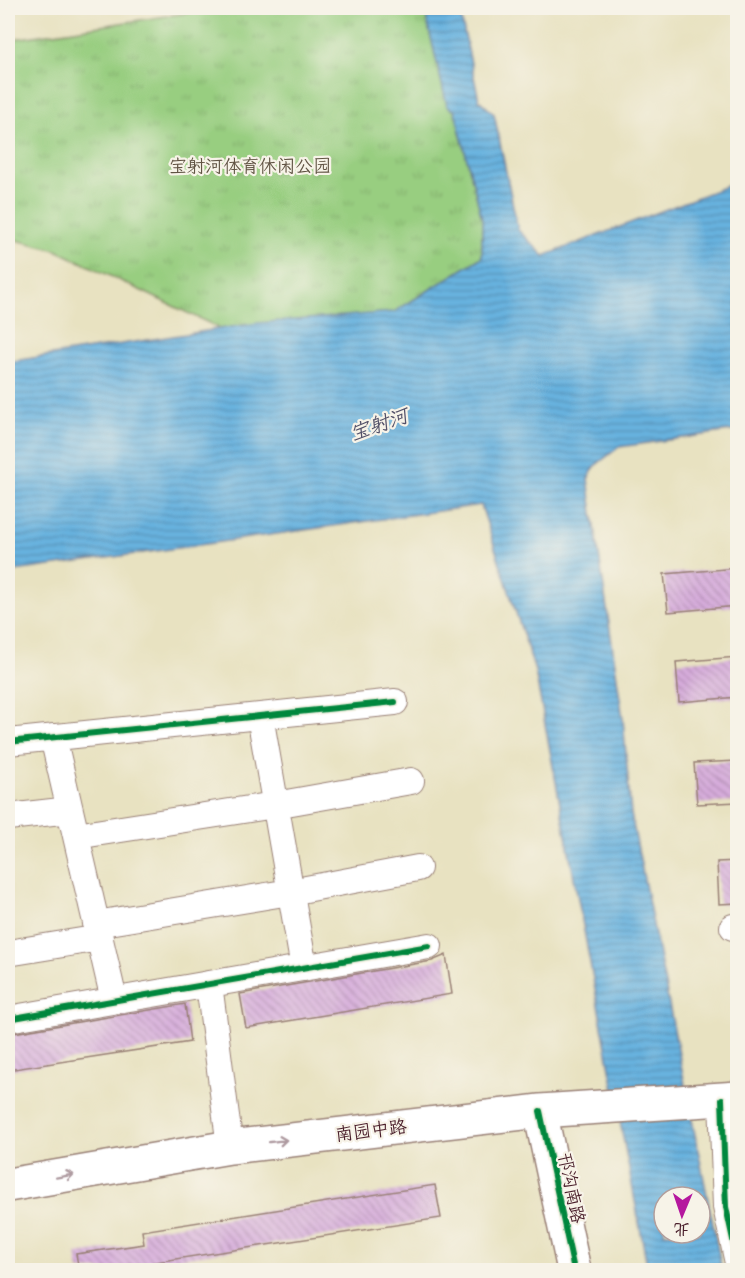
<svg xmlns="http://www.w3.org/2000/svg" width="745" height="1278" font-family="'Balsamiq Sans','LXGW WenKai TC',sans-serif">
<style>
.park{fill:url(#park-tufts);stroke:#717656;stroke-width:1.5}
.water{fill:url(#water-rules);stroke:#586885;stroke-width:1.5;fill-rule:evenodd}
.building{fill:url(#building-back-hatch)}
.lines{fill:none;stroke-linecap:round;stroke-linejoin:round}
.street-casing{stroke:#998076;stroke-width:28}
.secondary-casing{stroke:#998076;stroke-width:36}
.street{stroke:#fff;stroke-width:26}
.secondary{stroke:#fff;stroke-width:33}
.cycleway-casing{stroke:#f7f3e8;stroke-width:10}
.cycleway{stroke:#00873e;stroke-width:6}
.oneway{stroke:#ae9aa0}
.labels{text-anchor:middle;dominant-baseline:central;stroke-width:4.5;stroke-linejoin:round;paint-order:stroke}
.park-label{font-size:18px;fill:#615444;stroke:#f7f3e8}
.street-label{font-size:18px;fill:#4a1f2b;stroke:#f7f3e8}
.water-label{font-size:20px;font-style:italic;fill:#54526a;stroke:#f7f3e8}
</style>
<defs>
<pattern id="park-tufts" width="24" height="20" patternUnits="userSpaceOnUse" patternTransform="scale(1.5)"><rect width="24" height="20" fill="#98ce80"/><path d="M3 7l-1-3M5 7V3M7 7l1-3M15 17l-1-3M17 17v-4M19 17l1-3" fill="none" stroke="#84b06f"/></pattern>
<pattern id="water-rules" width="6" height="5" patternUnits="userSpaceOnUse" patternTransform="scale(1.5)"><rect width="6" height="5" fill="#67b2df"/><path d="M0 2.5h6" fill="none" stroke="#5790b5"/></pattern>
<pattern id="building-back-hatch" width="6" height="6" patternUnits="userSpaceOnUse" patternTransform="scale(1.5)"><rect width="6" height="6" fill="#d6acdb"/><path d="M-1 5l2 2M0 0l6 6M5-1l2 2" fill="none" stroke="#b08bb2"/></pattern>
</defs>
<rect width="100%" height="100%" fill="#f7f3e8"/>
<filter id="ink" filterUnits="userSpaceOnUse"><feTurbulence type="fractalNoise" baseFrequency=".0167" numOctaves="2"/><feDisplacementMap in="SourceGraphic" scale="12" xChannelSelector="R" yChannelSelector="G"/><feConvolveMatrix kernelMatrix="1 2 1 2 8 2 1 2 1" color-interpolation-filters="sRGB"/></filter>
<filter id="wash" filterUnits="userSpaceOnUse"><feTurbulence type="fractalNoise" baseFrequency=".008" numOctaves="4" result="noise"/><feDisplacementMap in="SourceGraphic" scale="24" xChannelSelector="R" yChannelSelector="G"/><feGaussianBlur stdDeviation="1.35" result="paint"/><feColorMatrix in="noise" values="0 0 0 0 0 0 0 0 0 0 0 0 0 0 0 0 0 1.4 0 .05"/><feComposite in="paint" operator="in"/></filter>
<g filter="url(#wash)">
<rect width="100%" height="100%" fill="#e8e2c1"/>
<path class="park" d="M220 8H424L447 105 455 111 482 219V257L394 312 221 329 56 250 8 238V40Z"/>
<path class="water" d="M424 8H459L479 100 494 114 518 230 544 256 737 182V430L619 447 596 465 588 479 623 719 631 814 722 1270H648L535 671 481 505 8 572V362L257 323 394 312 482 257V219L455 111 447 106ZM664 1197H700V1233H664Z"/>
<g id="blocks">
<path class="building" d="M738 568V606L668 612 664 574Z
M738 657V697L679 702 676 662Z
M738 761V802L697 804 694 763Z
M738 861V903L719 904 717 862Z
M446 955 452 994 246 1028 240 994 432 961Z
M185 1004 190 1042 8 1070V1034Z
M435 1185 441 1218 149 1263 151 1270H79L76 1254 144 1244 142 1231Z"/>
</g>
</g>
<g filter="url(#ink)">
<use href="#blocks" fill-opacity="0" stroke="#998076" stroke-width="1.5"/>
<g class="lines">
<g class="street-casing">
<path id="street" d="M260 716 304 968
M53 737 114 1000
M8 742 395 702
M8 817 70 810
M76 836 275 805 411 781
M96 924 290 892 418 868
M733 927H738
M8 953 100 938
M209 984 230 1147
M8 1019 429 946
M722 1099 726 1207 738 1263"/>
</g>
<g class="secondary-casing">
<path id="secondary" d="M540 1111 574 1270
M8 1185 230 1147 540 1111 738 1098"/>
</g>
<use href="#street" class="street"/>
<use href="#secondary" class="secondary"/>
<g class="cycleway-casing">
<path id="cycleway" d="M8 742 395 702
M8 1019 429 946
M722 1099 726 1207 738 1263
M540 1111 574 1270"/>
</g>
<use href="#cycleway" class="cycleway"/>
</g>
<defs><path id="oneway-shaft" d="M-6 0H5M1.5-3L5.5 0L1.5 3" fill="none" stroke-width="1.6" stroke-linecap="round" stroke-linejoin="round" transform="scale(1.5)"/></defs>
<g class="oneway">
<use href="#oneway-shaft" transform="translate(278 1141) rotate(-7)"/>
<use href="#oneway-shaft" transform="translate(65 1176) rotate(-10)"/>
</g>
</g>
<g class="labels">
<g class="park-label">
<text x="250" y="166">宝射河体育休闲公园</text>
</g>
<g class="street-label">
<text transform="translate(371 1131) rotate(-7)">南园中路</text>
<text transform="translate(571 1188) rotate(78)">邗沟南路</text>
</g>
<g class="water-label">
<text transform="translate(379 425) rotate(-19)">宝射河</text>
</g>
</g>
<rect width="745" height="1278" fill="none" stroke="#f7f3e8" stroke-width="30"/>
<g transform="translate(682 1215) rotate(182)"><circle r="28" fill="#f7f3e8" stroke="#b29e9c" stroke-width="1.5"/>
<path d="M0-4.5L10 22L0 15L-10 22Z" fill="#b5179e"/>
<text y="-9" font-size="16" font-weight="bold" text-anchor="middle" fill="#4a1f2b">北</text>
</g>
</svg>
